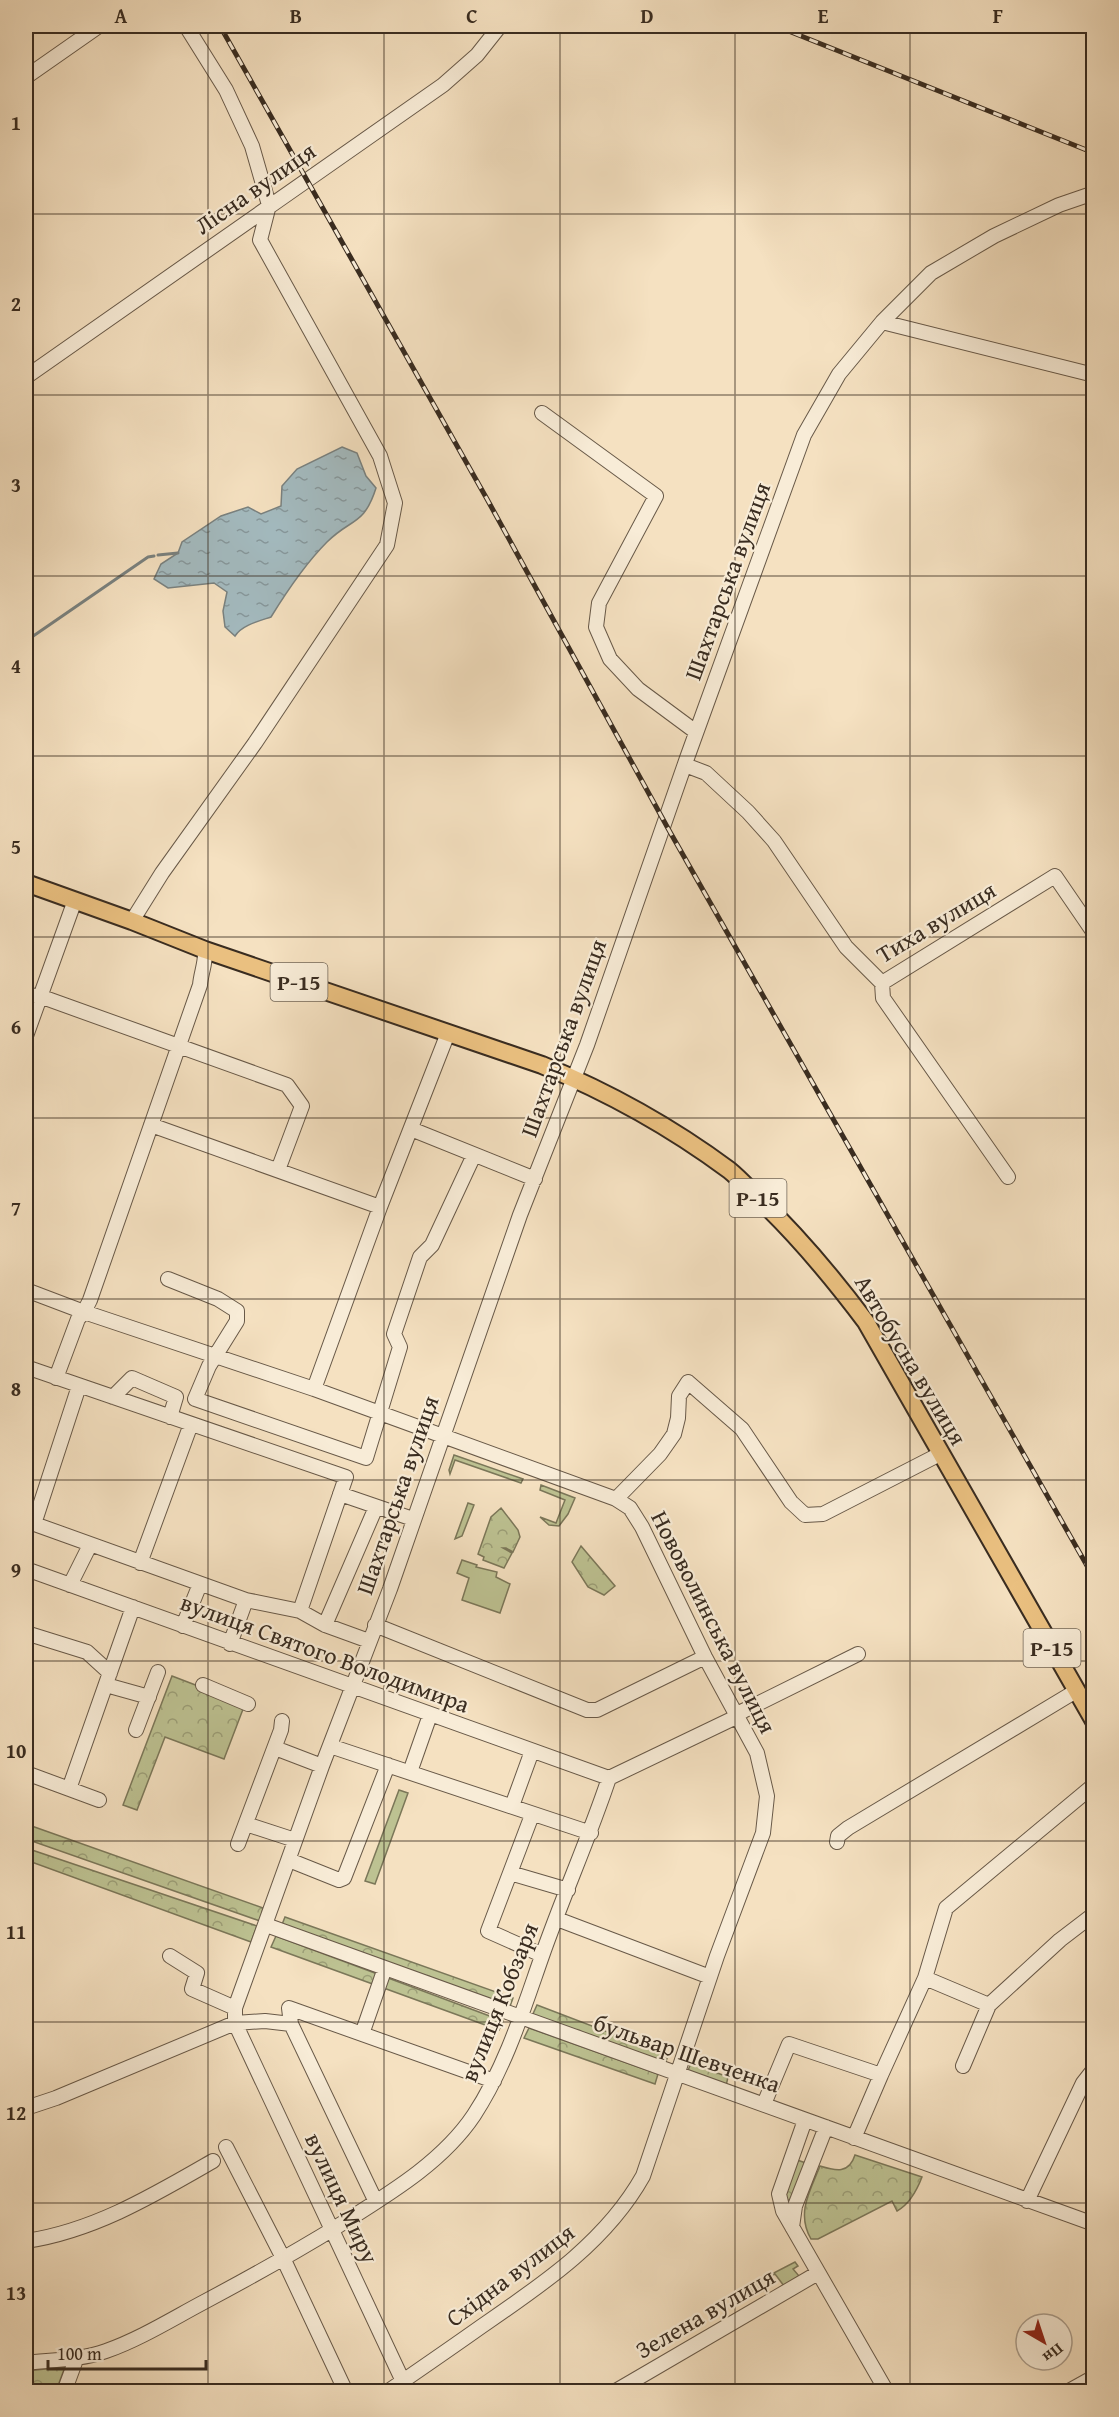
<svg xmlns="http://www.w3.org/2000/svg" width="1119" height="2417" font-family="'Gentium Book Plus',serif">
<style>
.grass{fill:#bdc292;stroke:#7b7759;stroke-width:1.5}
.forest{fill:url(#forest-crowns);stroke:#7b7759;stroke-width:1.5}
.water{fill:url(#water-ripples);stroke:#79817f;stroke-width:1.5}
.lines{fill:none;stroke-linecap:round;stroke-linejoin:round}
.stream{stroke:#79817f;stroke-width:3}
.minor-casing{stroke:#685948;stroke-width:16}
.major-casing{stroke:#392c20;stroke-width:20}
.minor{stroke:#f8ecd7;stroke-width:14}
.major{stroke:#eac080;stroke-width:16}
.rail-casing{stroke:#392c20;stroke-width:5}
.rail{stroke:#f8ecd7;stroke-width:3;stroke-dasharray:9;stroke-linecap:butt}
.grid{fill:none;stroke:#392c20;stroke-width:1.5;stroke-opacity:0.55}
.labels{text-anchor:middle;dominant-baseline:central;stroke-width:4.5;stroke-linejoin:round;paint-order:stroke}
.shield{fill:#f8ecd7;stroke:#726657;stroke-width:1.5}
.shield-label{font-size:22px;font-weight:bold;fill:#392c20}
.street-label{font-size:24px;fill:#392c20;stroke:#f8ecd7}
.neatline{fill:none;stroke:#392c20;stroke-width:2}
.grid-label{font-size:20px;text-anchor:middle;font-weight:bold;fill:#392c20}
</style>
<defs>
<pattern id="forest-crowns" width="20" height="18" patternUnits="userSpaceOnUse" patternTransform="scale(1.5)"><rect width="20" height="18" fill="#bdc292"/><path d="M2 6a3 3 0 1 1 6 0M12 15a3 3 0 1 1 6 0" fill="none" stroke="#9b9e77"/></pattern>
<pattern id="water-ripples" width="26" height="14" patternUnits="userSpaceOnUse" patternTransform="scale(1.5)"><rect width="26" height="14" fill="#a3babf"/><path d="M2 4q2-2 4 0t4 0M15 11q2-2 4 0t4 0" fill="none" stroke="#86979b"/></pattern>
</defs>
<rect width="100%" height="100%" fill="#f5e1c1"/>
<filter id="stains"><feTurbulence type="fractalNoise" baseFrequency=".00333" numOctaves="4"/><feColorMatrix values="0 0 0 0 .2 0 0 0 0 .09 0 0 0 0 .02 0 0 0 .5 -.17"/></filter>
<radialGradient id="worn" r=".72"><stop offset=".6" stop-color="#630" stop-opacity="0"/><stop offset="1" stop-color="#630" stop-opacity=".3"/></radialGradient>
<path class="grass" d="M454 1455 523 1479 521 1483 455 1460 450 1474 449 1470Z
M541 1485 575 1498 568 1514 559 1526 549 1525 540 1517 556 1523 565 1500 540 1490Z
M468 1503 474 1505 462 1536 455 1539Z
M462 1560 477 1565 476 1567 497 1572 496 1577 510 1584 500 1613 462 1600 469 1578 457 1573Z
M399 1790 408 1793 375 1884 365 1881Z
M795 2262 798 2266 793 2269 799 2276 784 2286 775 2274 761 2281 765 2290 754 2295 749 2286Z"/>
<path class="forest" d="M501 1508 518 1530 520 1537 513 1552 506 1548H503L512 1553 504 1568 483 1560 484 1557 478 1554 491 1517Z
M581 1546 615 1586 604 1595 588 1587 572 1562Z
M172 1676 245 1704 224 1759 165 1737 137 1810 123 1805Z
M26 1824 263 1908 260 1921 26 1839Z
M26 1848 257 1926 251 1942 26 1860Z
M285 1917 513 1998 509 2009 281 1927Z
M276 1936 503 2021 499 2030 271 1947Z
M537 2005 668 2055 664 2068 532 2016Z
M529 2028 658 2074 655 2084 524 2038Z
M691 2063 728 2077 726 2086 687 2073Z
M855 2155 922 2177C917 2190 910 2204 897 2211L892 2201 818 2239H811C796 2213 810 2191 820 2166 836 2171 849 2174 855 2155Z
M794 2159 806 2163 791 2199 787 2201 784 2200Z
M65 2367 56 2391H26V2371Z"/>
<path class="water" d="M342 447 357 453 366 476 376 488C364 526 351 518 327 542 305 564 287 591 271 617 259 621 242 625 235 636L225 627 223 611 227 592 214 583 168 588 154 579 161 564 178 553 182 542 221 516 248 507 261 514 281 506 282 486 297 469Z"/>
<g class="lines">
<path class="stream" d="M158 555 178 553
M26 641 148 557 154 556"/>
<g class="minor-casing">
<path id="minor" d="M26 77 99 26
M882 322 1094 375
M26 377 443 85 477 55 500 26
M542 413 656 496 599 603 596 627 610 659 638 689 696 732
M685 765 706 773 748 812 774 841 846 947 882 983 1055 876 1094 933
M132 921 162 873 255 743 387 545 395 503 380 456 260 240 269 205 252 146 226 90 186 26
M882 983 883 998 1008 1177
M26 994 45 998 287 1085 302 1106 278 1170
M26 1036 75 900
M151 1125 380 1207
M411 1129 535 1179
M168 1279 218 1299 237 1311V1321L209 1366 195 1399 366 1458 400 1347 394 1334 420 1257 432 1245 474 1155
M26 1290 84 1312 314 1389 616 1499 630 1508 642 1527 705 1657 757 1753 767 1796 763 1833 717 1956 643 2176C606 2242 543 2284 482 2326 451 2348 419 2370 387 2392
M26 1367 346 1477 300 1611
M56 1378 78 1319 84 1312 90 1300 200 985C201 973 206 962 205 950
M314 1389 380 1207 448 1033
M113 1397 132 1378 176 1397 170 1417
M340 1494 413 1519
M616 1499 660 1454 674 1434 678 1418 679 1396 688 1382 742 1429 791 1502 805 1515 823 1514 940 1454
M26 1521 246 1600 300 1611 325 1625 369 1641
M34 1524 79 1386
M140 1563 191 1424
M26 1569 609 1778
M70 1585 90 1545
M325 1625 376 1507
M375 1625 587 1710H597L705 1657
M183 1626 200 1584
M26 1633 87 1652 110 1673
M230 1644 246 1600
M106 1685 149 1697
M203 1685 248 1704
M136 1730 158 1672
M330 1746 591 1833
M275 1748 322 1766
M410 1772 430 1715
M26 1773 99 1800
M69 1789 133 1607
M512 1806 532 1751
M532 1815 488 1931 542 1955
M246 1824 295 1840
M837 1842 838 1836 848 1828 1076 1691
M238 1844 281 1730 282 1721
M289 1860 339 1880 344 1878 388 1765
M510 1873 568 1890
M557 1919 710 1977
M266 1925 1094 2224
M170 1956 197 1973 192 1989 235 2008
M925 1978 989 2005
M362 2034 385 1968
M963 2066 989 2005 1060 1940 1094 1914
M764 2104 789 2044 881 2075 925 1978 946 1908 1094 1785
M26 2108 56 2098 235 2023 265 2021 291 2024
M805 2120 779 2194 783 2211 887 2392
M854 2138 881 2075
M226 2147 283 2258 346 2392
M1027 2201 1083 2083 1094 2069
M376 2202 291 2024 289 2008 494 2081
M792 2227 795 2206 826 2127
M26 2241C94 2231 154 2195 213 2161
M26 2363C52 2360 81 2360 106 2351 140 2339 172 2319 204 2302 249 2278 294 2253 338 2226 387 2195 442 2163 474 2115 506 2066 523 2010 542 1956 563 1896 589 1838 609 1778L732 1719 743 1711 858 1654
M64 2392 77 2357
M408 2392 235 2023V2008L322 1766 390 1589 520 1215 587 1045 687 758 804 435 839 374 882 322 931 273 994 236 1059 205 1094 193
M614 2392 818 2273
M1067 2392 1094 2377"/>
</g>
<g class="major-casing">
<path id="major" d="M26 883 132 921 205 950 542 1065C608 1092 671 1127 729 1170 739 1178 749 1189 758 1198 798 1236 833 1278 866 1322L1094 1721"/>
</g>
<use href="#minor" class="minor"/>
<use href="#major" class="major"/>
<g class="rail-casing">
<path id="rail" d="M220 26 487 499 670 832 1094 1578
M776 26 1094 153"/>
</g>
<use href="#rail" class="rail"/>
</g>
<path class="grid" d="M208 26V2392M384 26V2392M560 26V2392M735 26V2392M910 26V2392M26 214H1094M26 395H1094M26 576H1094M26 756H1094M26 937H1094M26 1118H1094M26 1299H1094M26 1480H1094M26 1661H1094M26 1841H1094M26 2022H1094M26 2203H1094"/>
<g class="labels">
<g class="shield">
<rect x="270.5" y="963" width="57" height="38" rx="4.5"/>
<rect x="729.5" y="1179" width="57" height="38" rx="4.5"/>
<rect x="1023.5" y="1629" width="57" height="38" rx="4.5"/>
</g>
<g class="shield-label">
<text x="299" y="982">Р-15</text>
<text x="758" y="1198">Р-15</text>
<text x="1052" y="1648">Р-15</text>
</g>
<g class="street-label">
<text transform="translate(255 188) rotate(-35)">Лісна вулиця</text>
<text transform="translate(727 581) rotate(-70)">Шахтарська вулиця</text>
<text transform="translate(936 922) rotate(-31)">Тиха вулиця</text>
<text transform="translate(563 1038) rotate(-70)">Шахтарська вулиця</text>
<text transform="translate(911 1360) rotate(59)">Автобусна вулиця</text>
<text transform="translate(397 1495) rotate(-71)">Шахтарська вулиця</text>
<text transform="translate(714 1622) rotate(63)">Нововолинська вулиця</text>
<text transform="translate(325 1653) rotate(20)">вулиця Святого Володимира</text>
<text transform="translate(499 2002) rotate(-68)">вулиця Кобзаря</text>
<text transform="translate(687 2053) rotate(19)">бульвар Шевченка</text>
<text transform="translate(342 2198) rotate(65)">вулиця Миру</text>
<text transform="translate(510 2275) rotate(-37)">Східна вулиця</text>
<text transform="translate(705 2313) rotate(-30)">Зелена вулиця</text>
</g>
</g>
<rect width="1119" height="2417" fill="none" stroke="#f5e1c1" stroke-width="66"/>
<g transform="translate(1044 2342) rotate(141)"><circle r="28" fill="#f8ecd7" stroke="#ac9f8e" stroke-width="1.5"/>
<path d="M0-4.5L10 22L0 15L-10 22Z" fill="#8f2418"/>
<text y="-9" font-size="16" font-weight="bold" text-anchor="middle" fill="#392c20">Пн</text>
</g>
<path d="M48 2360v9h158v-9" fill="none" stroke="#392c20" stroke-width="3"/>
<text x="57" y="2360" font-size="18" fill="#392c20" stroke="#f8ecd7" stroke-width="4.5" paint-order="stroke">100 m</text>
<rect x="33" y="33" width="1053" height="2351" class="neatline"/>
<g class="grid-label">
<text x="121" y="23">A</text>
<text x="296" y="23">B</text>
<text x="472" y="23">C</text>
<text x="647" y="23">D</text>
<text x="823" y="23">E</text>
<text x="998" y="23">F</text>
<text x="16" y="130">1</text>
<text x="16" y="311">2</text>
<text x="16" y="492">3</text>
<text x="16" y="673">4</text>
<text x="16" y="854">5</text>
<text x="16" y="1034">6</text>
<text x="16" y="1215">7</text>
<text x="16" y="1396">8</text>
<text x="16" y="1577">9</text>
<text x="16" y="1758">10</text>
<text x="16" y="1939">11</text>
<text x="16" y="2120">12</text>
<text x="16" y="2300">13</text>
</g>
<rect width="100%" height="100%" filter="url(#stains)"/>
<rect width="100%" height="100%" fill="url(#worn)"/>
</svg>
